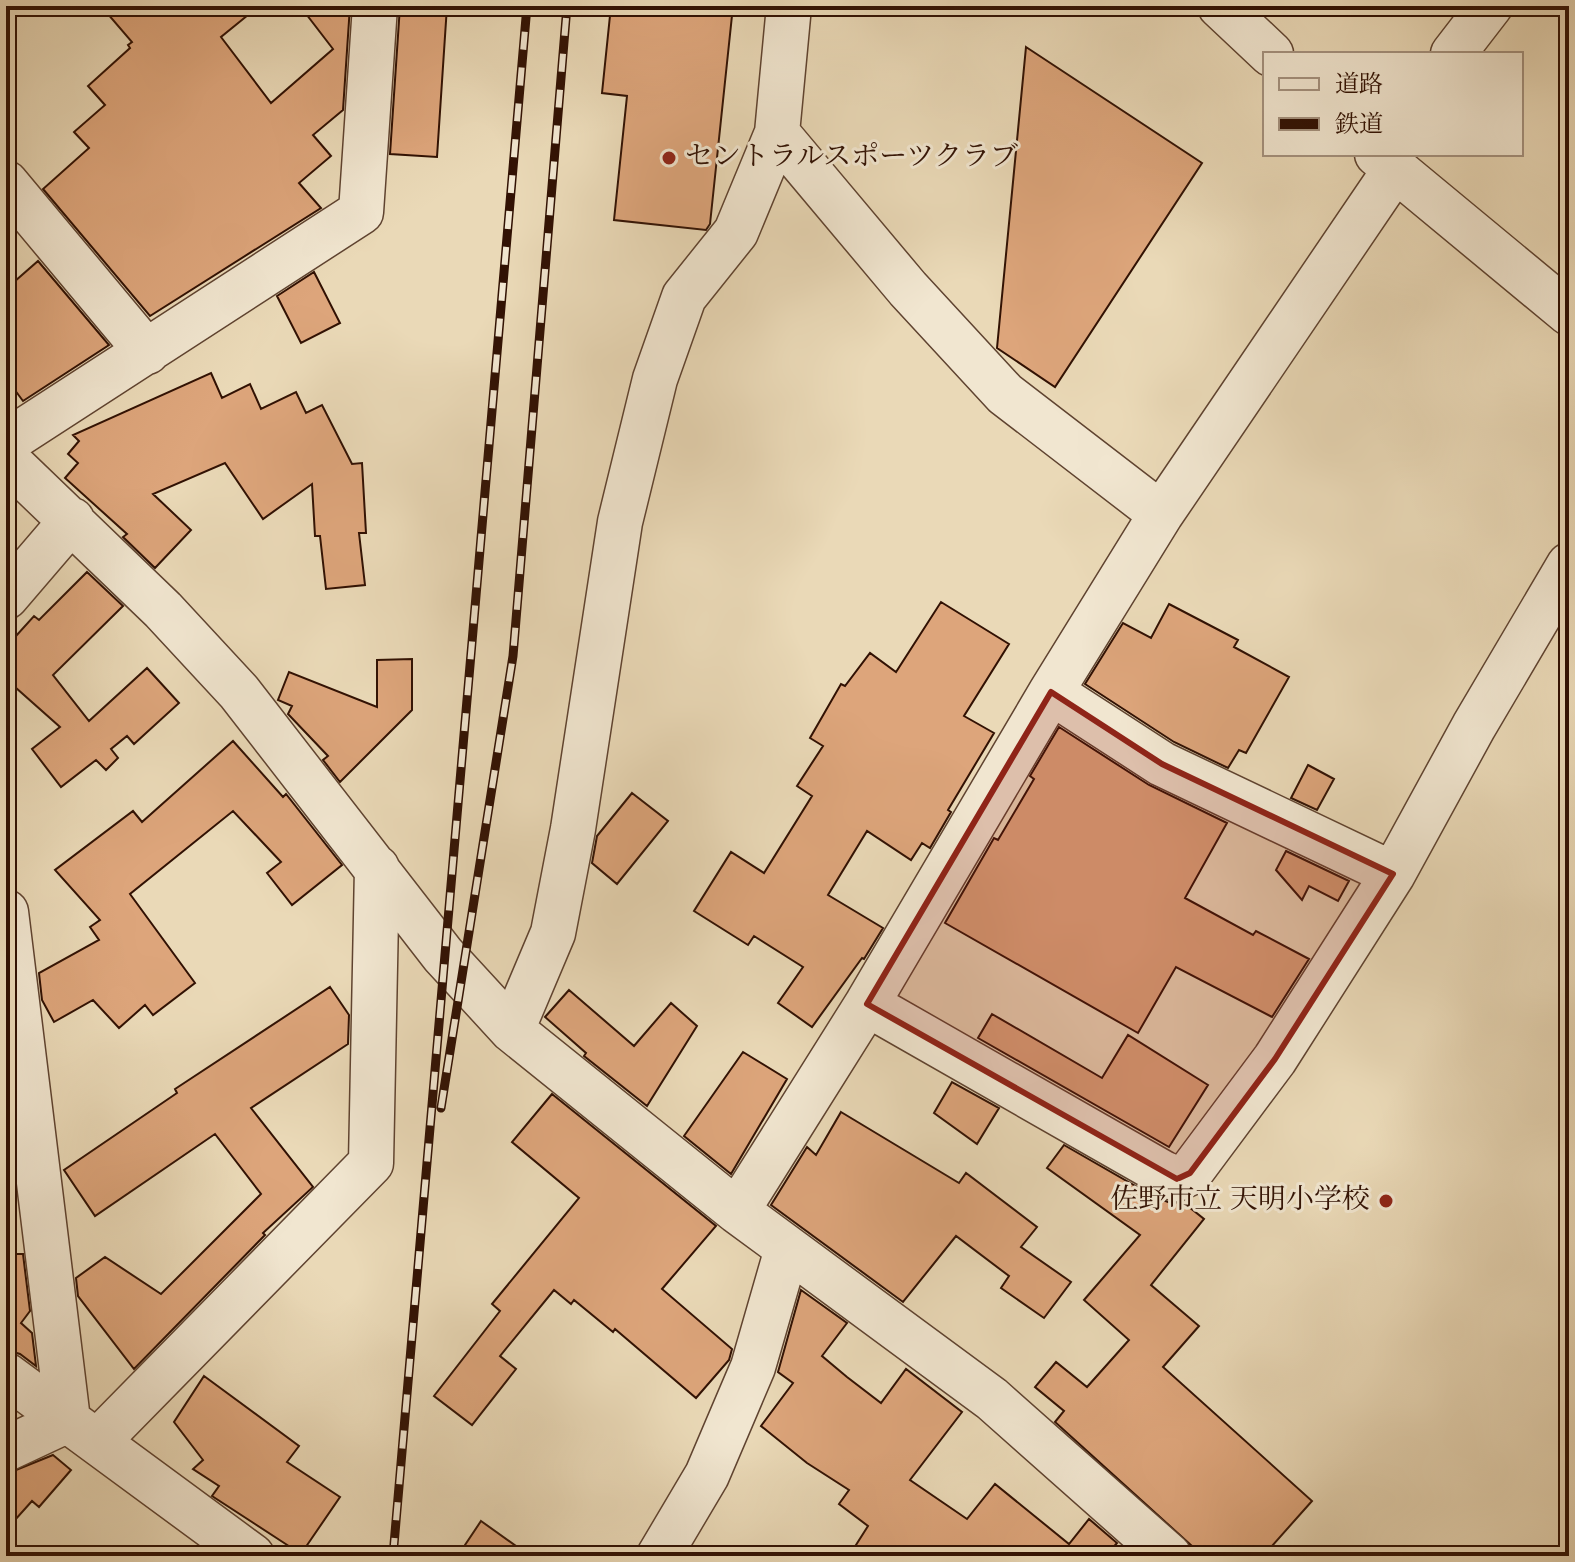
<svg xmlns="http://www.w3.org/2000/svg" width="1575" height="1562" font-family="'Old Standard TT','Noto Serif JP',serif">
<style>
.building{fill:#dda57b;stroke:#311103;stroke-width:2}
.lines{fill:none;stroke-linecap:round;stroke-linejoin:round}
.minor-casing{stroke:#5f4330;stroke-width:47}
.minor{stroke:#f1e6d0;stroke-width:44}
.rail-casing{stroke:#311103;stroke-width:9}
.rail{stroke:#f1e6d0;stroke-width:6;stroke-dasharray:18;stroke-linecap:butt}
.marked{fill:#8f2418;fill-opacity:0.2;stroke:#8f2418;stroke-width:6;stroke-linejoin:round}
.poi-dot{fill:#8f2418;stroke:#f1e6d0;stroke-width:3}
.labels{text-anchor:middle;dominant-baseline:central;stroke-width:6;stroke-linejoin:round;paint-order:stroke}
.poi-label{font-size:28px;fill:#311103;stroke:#f1e6d0;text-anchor:start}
</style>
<rect width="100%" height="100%" fill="#ead9b7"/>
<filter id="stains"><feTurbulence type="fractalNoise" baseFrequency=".0025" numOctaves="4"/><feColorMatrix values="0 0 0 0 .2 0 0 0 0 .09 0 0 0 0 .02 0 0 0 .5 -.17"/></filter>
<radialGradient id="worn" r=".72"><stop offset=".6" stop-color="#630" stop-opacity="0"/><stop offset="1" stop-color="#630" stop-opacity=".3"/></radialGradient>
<path class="building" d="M101 6H259L221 37 271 103 333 49 300 6H350L343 110 313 135 331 156 299 183 321 208 150 316 43 189 89 148 74 132 105 105 88 86 130 48 128 45 132 42Z
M400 6H447L437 157 390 154Z
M611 6H733L710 224 706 230 614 220 627 96 602 93Z
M1026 47 1202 163 1055 387 997 348Z
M38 261 109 345 23 401 6 378V289Z
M314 272 340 323 301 343 277 296Z
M211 373 222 398 250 384 261 409 296 392 306 413 322 405 352 464 362 463 366 533H359L365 585 326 589 320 536H315L312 484 263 519 225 463 153 494 191 530 155 568 123 537 127 534 65 478 78 463 68 454 79 441 73 435Z
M87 572 123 606 53 675 89 721 147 668 179 703 134 744 127 736 111 749 118 758 106 770 96 760 61 787 32 749 60 727 6 679V647L34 616 39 620Z
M941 602 1009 644 964 716 994 733 948 810 951 812 930 848 922 843 911 860 867 831 828 895 883 928 864 959 862 958 812 1027 778 1003 803 967 754 936 748 945 694 911 731 852 764 873 812 796 797 786 823 746 810 738 841 684 845 686 870 653 896 672Z
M1169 604 1238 640 1234 647 1289 677 1246 753 1239 750 1228 768 1174 742 1085 684 1123 623 1151 638Z
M412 659V710L340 782 323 760 328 756 288 714 292 706 278 700 289 672 377 707V660Z
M1059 727 1149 785 1227 823 1185 898 1253 935 1256 931 1309 959 1272 1017 1176 967 1138 1033 945 923 994 838 998 840 1034 779 1030 776Z
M233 741 283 797 286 794 342 865 292 905 267 873 281 862 233 811 130 894 195 983 153 1015 145 1005 119 1028 93 1000 54 1022 42 1000 39 973 99 940 90 927 100 920 55 870 133 811 142 822Z
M1308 765 1334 779 1317 810 1291 798Z
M632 793 668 821 617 884 592 863 597 836Z
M1286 851 1349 881 1338 901 1309 886 1302 900 1276 870Z
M330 987 349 1015 348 1044 251 1108 313 1187 263 1233 265 1235 134 1369 78 1296 76 1278 105 1257 161 1294 261 1194 215 1134 95 1216 64 1170 177 1093 175 1089Z
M569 990 634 1046 671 1003 697 1026 647 1106 584 1056 586 1053 545 1017Z
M992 1014 1102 1078 1128 1035 1208 1085 1169 1147 978 1038Z
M743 1052 787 1079 731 1174 684 1136Z
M952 1082 999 1108 977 1144 934 1113Z
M552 1094 716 1226 662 1289 732 1349 729 1360 696 1398 615 1329 613 1332 574 1300 571 1304 554 1290 500 1356 516 1369 472 1425 434 1396 500 1311 492 1304 579 1198 512 1142Z
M841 1112 959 1183 966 1173 1037 1227 1021 1247 1071 1282 1044 1318 1001 1288 1009 1276 956 1236 903 1302 771 1205 807 1147 816 1155Z
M1064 1145 1153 1196 1168 1202 1184 1203 1204 1219 1151 1285 1199 1326 1163 1367 1312 1501 1263 1556H1203L1055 1422 1064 1411 1035 1387 1056 1362 1087 1387 1129 1340 1084 1300 1140 1235 1047 1168Z
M6 1254H23L30 1311 21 1323 32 1333 36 1366 20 1354 6 1350Z
M801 1290 847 1323 822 1356 847 1377 881 1403 906 1369 962 1412 910 1480 967 1519 995 1484 1069 1544 1089 1519 1117 1543 1106 1556H849L868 1526 839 1504 849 1490 807 1463 761 1426 793 1383 778 1372Z
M204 1376 299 1446 287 1462 340 1497 301 1554 212 1496 219 1486 193 1469 203 1460 174 1422Z
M53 1455 71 1470 39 1507 32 1501 6 1530V1474Z
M481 1521 530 1556H480L465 1545Z"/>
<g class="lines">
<g class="minor-casing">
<path id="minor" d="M789 6 777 133 908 289 1005 394 1161 514
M1220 6 1271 54
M1453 54 1490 6
M1377 154 1569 313
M6 183 147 352
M6 442 361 212 375 6
M6 459 163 610 239 692 443 955 512 1030 737 1211 992 1399 1169 1556
M6 597 72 520
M1051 692 1162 764 1393 874
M6 912 68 1420 6 1449
M867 1004 1163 1173 1177 1179 1190 1173 1275 1059 1393 874 1474 726 1569 565
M512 1030 553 933 573 829 620 522 655 379 684 297 736 232 777 133
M737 1211 867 1004 1051 692 1161 514 1394 171
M6 1375 252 1556
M97 1442 371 1163 377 868
M659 1556 707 1475 753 1367 787 1249"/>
</g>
<use href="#minor" class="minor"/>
<g class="rail-casing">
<path id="rail" d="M441 1108 513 656 567 6
M393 1556 527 6"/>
</g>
<use href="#rail" class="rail"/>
</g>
<path class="marked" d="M1051 692 1162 764 1393 874 1275 1059 1190 1173 1177 1179 867 1004Z"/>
<g class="poi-dot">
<circle cx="669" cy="158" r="8"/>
<circle cx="1386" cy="1201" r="8"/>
</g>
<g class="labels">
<g class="poi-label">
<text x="685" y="158">セントラルスポーツクラブ</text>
<text x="1370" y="1201" text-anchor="end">佐野市立 天明小学校</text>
</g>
</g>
<rect width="1575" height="1562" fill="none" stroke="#ead9b7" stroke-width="32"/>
<rect x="8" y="8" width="1559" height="1546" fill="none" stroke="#311103" stroke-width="4"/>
<rect x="16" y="16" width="1543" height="1530" fill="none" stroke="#311103" stroke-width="2"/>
<rect x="1263" y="52" width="260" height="104" fill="#f1e6d0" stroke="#a4917e" stroke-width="2"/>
<rect x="1279" y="78" width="40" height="12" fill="#f1e6d0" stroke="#a4917e" stroke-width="2"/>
<text x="1335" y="92" font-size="24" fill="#311103">道路</text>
<rect x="1279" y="118" width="40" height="12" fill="#311103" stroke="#a4917e" stroke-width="2"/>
<text x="1335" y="132" font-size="24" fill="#311103">鉄道</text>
<rect width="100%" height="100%" filter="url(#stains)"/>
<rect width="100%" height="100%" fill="url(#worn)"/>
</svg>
